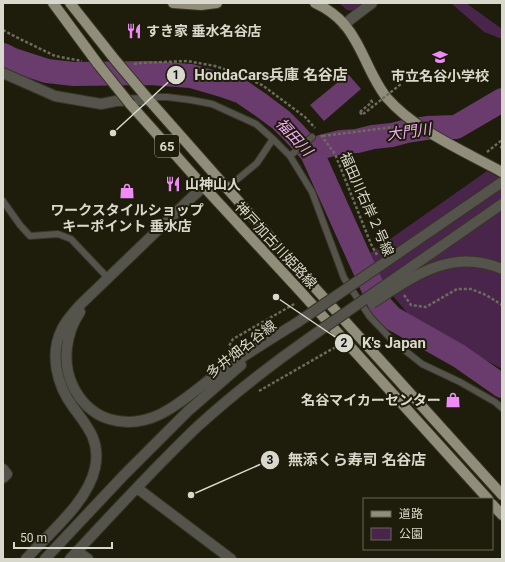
<svg xmlns="http://www.w3.org/2000/svg" width="505" height="562" font-family="Roboto,'Noto Sans JP',sans-serif">
<style>
.green{fill:#49254b}
.water{fill:#6a3b6d}
.lines{fill:none;stroke-linecap:round;stroke-linejoin:round}
.river{stroke:#6a3b6d;stroke-width:24}
.service-casing{stroke:#383625;stroke-width:8}
.minor-casing{stroke:#383625;stroke-width:12}
.tertiary-casing{stroke:#383625;stroke-width:12}
.primary-casing{stroke:#383625;stroke-width:12}
.path{stroke:#6d6b5c;stroke-width:2.5;stroke-dasharray:3 2;stroke-linecap:butt}
.service{stroke:#55544c;stroke-width:6}
.minor{stroke:#55544c;stroke-width:10}
.tertiary{stroke:#55544c;stroke-width:10}
.primary{stroke:#908e7b;stroke-width:10}
.tertiary-bridge-casing{stroke:#383625;stroke-width:12;stroke-linecap:butt}
.primary-bridge-casing{stroke:#383625;stroke-width:12;stroke-linecap:butt}
.path-bridge{stroke:#6d6b5c;stroke-width:2.5;stroke-dasharray:3 2;stroke-linecap:butt}
.tertiary-bridge{stroke:#55544c;stroke-width:10}
.primary-bridge{stroke:#908e7b;stroke-width:10}
.labels{text-anchor:middle;dominant-baseline:central;stroke-width:4;stroke-linejoin:round;paint-order:stroke}
.shield{fill:#1e1c0a;stroke:#a1a092;stroke-width:1}
.shield-label{font-size:13px;font-weight:bold;fill:#d9d8cc}
.poi-label{font-size:14px;font-weight:bold;fill:#d9d8cc;stroke:#1e1c0a;text-anchor:start}
.street-label{font-size:14px;fill:#d9d8cc;stroke:#1e1c0a}
.water-label{font-size:15px;font-style:italic;fill:#f0a9f4;stroke:#1e1c0a}
.leader{fill:none;stroke:#d9d8cc;stroke-width:1.5}
.callout-dot{fill:#d9d8cc;stroke:#1e1c0a;stroke-width:1.5}
.mark-label{font-size:12px;text-anchor:middle;font-weight:bold;fill:#111}
.callout-label{font-size:15px;text-anchor:middle;font-weight:bold;fill:#d9d8cc;stroke:#1e1c0a;stroke-width:4;stroke-linejoin:round;paint-order:stroke}
</style>
<rect width="100%" height="100%" fill="#1e1c0a"/>
<path class="green" d="M339 3H365L354 11 347 10Z
M451 3H466L502 29V39L484 32Z
M487 171 502 179V369L424 327 409 315 379 279 366 256Z"/>
<path class="water" d="M348 74 361 89 324 121 310 105Z"/>
<g class="lines">
<path class="river" d="M3 55 13 60 47 71 74 74 150 73 191 76 222 85 242 92 261 105 281 120 295 134 312 153 381 306 392 318 459 356 502 386
M312 153 321 147 341 142 357 141 373 137 392 135 407 131 427 128 456 127 502 100"/>
<g class="service-casing">
<path id="service" d="M149 100 158 97H167L191 100 212 104 256 124 273 139 290 156 312 192 344 278 370 317 392 340 422 364 460 382 495 402 502 408
M290 156 312 137
M227 188 257 163 273 139
M3 201 20 225 30 236 58 234 71 239 108 278"/>
</g>
<g class="minor-casing">
<path id="minor" d="M344 25 351 19 372 3
M3 73 55 96 101 104 116 101 149 100
M3 469 7 474 3 478
M137 488 231 559
M77 551 88 559"/>
</g>
<g class="tertiary-casing">
<path id="tertiary" d="M80 312C66 333 62 361 72 384 79 400 92 414 109 419 155 433 187 395 221 371 247 354 272 338 298 322
M26 559C49 533 88 502 95 468 101 441 87 426 73 407 57 385 49 354 62 329 66 320 73 313 80 305L191 198 216 176
M45 559 124 475 188 411 241 365
M70 559C112 514 153 469 197 427 233 394 272 364 312 336"/>
</g>
<g class="primary-casing">
<path id="primary" d="M53 3 98 64
M70 3 116 61 149 100 316 289 502 495
M173 3 201 5 217 3
M315 3C326 8 336 15 344 24 363 46 369 76 387 98 416 131 464 151 502 172
M130 104 204 187 300 291 488 499
M492 504 502 515"/>
</g>
<path class="path" d="M3 30 16 37 55 56 82 61
M134 64 139 63 187 61 215 66 236 73 262 85 305 117 315 128
M360 112 372 102 370 99
M321 135 335 154 371 244 377 255
M323 136 401 126
M502 147H501L502 149
M487 152 502 140
M404 295 411 305 426 307 457 289H471L486 295 502 305
M231 350 229 346 233 339 296 303
M259 391 332 349 337 347"/>
<use href="#service" class="service"/>
<use href="#minor" class="minor"/>
<use href="#tertiary" class="tertiary"/>
<use href="#primary" class="primary"/>
<g class="tertiary-bridge-casing">
<path id="tertiary-bridge" d="M372 303C413 277 451 247 502 269
M298 322 502 182
M312 336 502 204"/>
</g>
<g class="primary-bridge-casing">
<path id="primary-bridge" d="M98 64 130 104"/>
</g>
<path class="path-bridge" d="M360 112 362 115 401 84"/>
<use href="#tertiary-bridge" class="tertiary-bridge"/>
<use href="#primary-bridge" class="primary-bridge"/>
</g>
<defs>
<g id="restaurant-bare" transform="scale(1.2)"><path d="M-5-6h1v4h1v-4h1v4h1v-4h1v5L-1.5 .5V6h-2V.5L-5-1ZM5-6V6H3V1.5H1.5Q1.5-4 5-6Z" fill="#ef8bf6" stroke="#1e1c0a" stroke-width="2.5" paint-order="stroke"/></g>
<g id="school-bare" transform="scale(1.2)"><path d="M0-5L7-2L0 1L-7-2ZM-4 1L0 2.5L4 1V4Q0 6-4 4Z" fill="#ef8bf6" stroke="#1e1c0a" stroke-width="2.5" paint-order="stroke"/></g>
<g id="shop-bare" transform="scale(1.2)"><path d="M-5-2.5h2.3a2.7 3.5 0 0 1 5.4 0H5L5.5 6h-11ZM-1.5-2.5h3a1.5 2.3 0 0 0-3 0Z" fill="#ef8bf6" stroke="#1e1c0a" stroke-width="2.5" paint-order="stroke"/></g>
</defs>
<g fill-rule="evenodd">
<use href="#restaurant-bare" x="134" y="31"/>
<use href="#school-bare" x="440" y="57"/>
<use href="#restaurant-bare" x="173" y="184"/>
<use href="#shop-bare" x="127" y="191"/>
<use href="#shop-bare" x="453" y="400"/>
</g>
<g class="labels">
<rect class="shield" x="155" y="135" width="24" height="22" rx="3"/>
<g class="shield-label">
<text x="167" y="146">65</text>
</g>
<g class="poi-label">
<text x="146" y="31">すき家 垂水名谷店</text>
<text x="440" y="76" text-anchor="middle">市立名谷小学校</text>
<text x="185" y="184">山神山人</text>
<text x="127" y="210" text-anchor="middle">ワークスタイルショップ<tspan x="127" dy="16">キーポイント 垂水店</tspan></text>
<text x="441" y="400" text-anchor="end">名谷マイカーセンター</text>
</g>
<g class="street-label">
<text transform="translate(367 204) rotate(66)">福田川右岸２号線</text>
<text transform="translate(276 245) rotate(47)">神戸加古川姫路線</text>
<text transform="translate(241 349) rotate(-38)">多井畑名谷線</text>
</g>
<g class="water-label">
<text transform="translate(409 132) rotate(-8)">大門川</text>
<text transform="translate(294 137) rotate(47)">福田川</text>
</g>
</g>
<path class="leader" d="M113 133L176 75M276 297L344 343M191 495L270 460"/>
<g class="callout-dot">
<circle cx="113" cy="133" r="4"/>
<circle cx="276" cy="297" r="4"/>
<circle cx="191" cy="495" r="4"/>
<circle cx="176" cy="75" r="10"/>
<circle cx="344" cy="343" r="10"/>
<circle cx="270" cy="460" r="10"/>
</g>
<g class="mark-label">
<text x="176" y="79">1</text>
<text x="344" y="347">2</text>
<text x="270" y="464">3</text>
</g>
<g class="callout-label">
<text x="271" y="80">HondaCars兵庫 名谷店</text>
<text x="394" y="348">K's Japan</text>
<text x="357" y="465">無添くら寿司 名谷店</text>
</g>
<rect width="505" height="562" fill="none" stroke="#d9d8cc" stroke-width="8"/>
<rect x="363" y="498" width="130" height="52" fill="#1e1c0a" stroke="#696758"/>
<rect x="371" y="511" width="20" height="6" fill="#908e7b" stroke="#696758"/>
<text x="399" y="518" font-size="12" fill="#d9d8cc">道路</text>
<rect x="371" y="528" width="20" height="12" fill="#49254b" stroke="#696758"/>
<text x="399" y="538" font-size="12" fill="#d9d8cc">公園</text>
<path d="M14 542v6h98v-6" fill="none" stroke="#d9d8cc" stroke-width="2"/>
<text x="20" y="542" font-size="12" fill="#d9d8cc" stroke="#1e1c0a" stroke-width="3" paint-order="stroke">50 m</text>
</svg>
